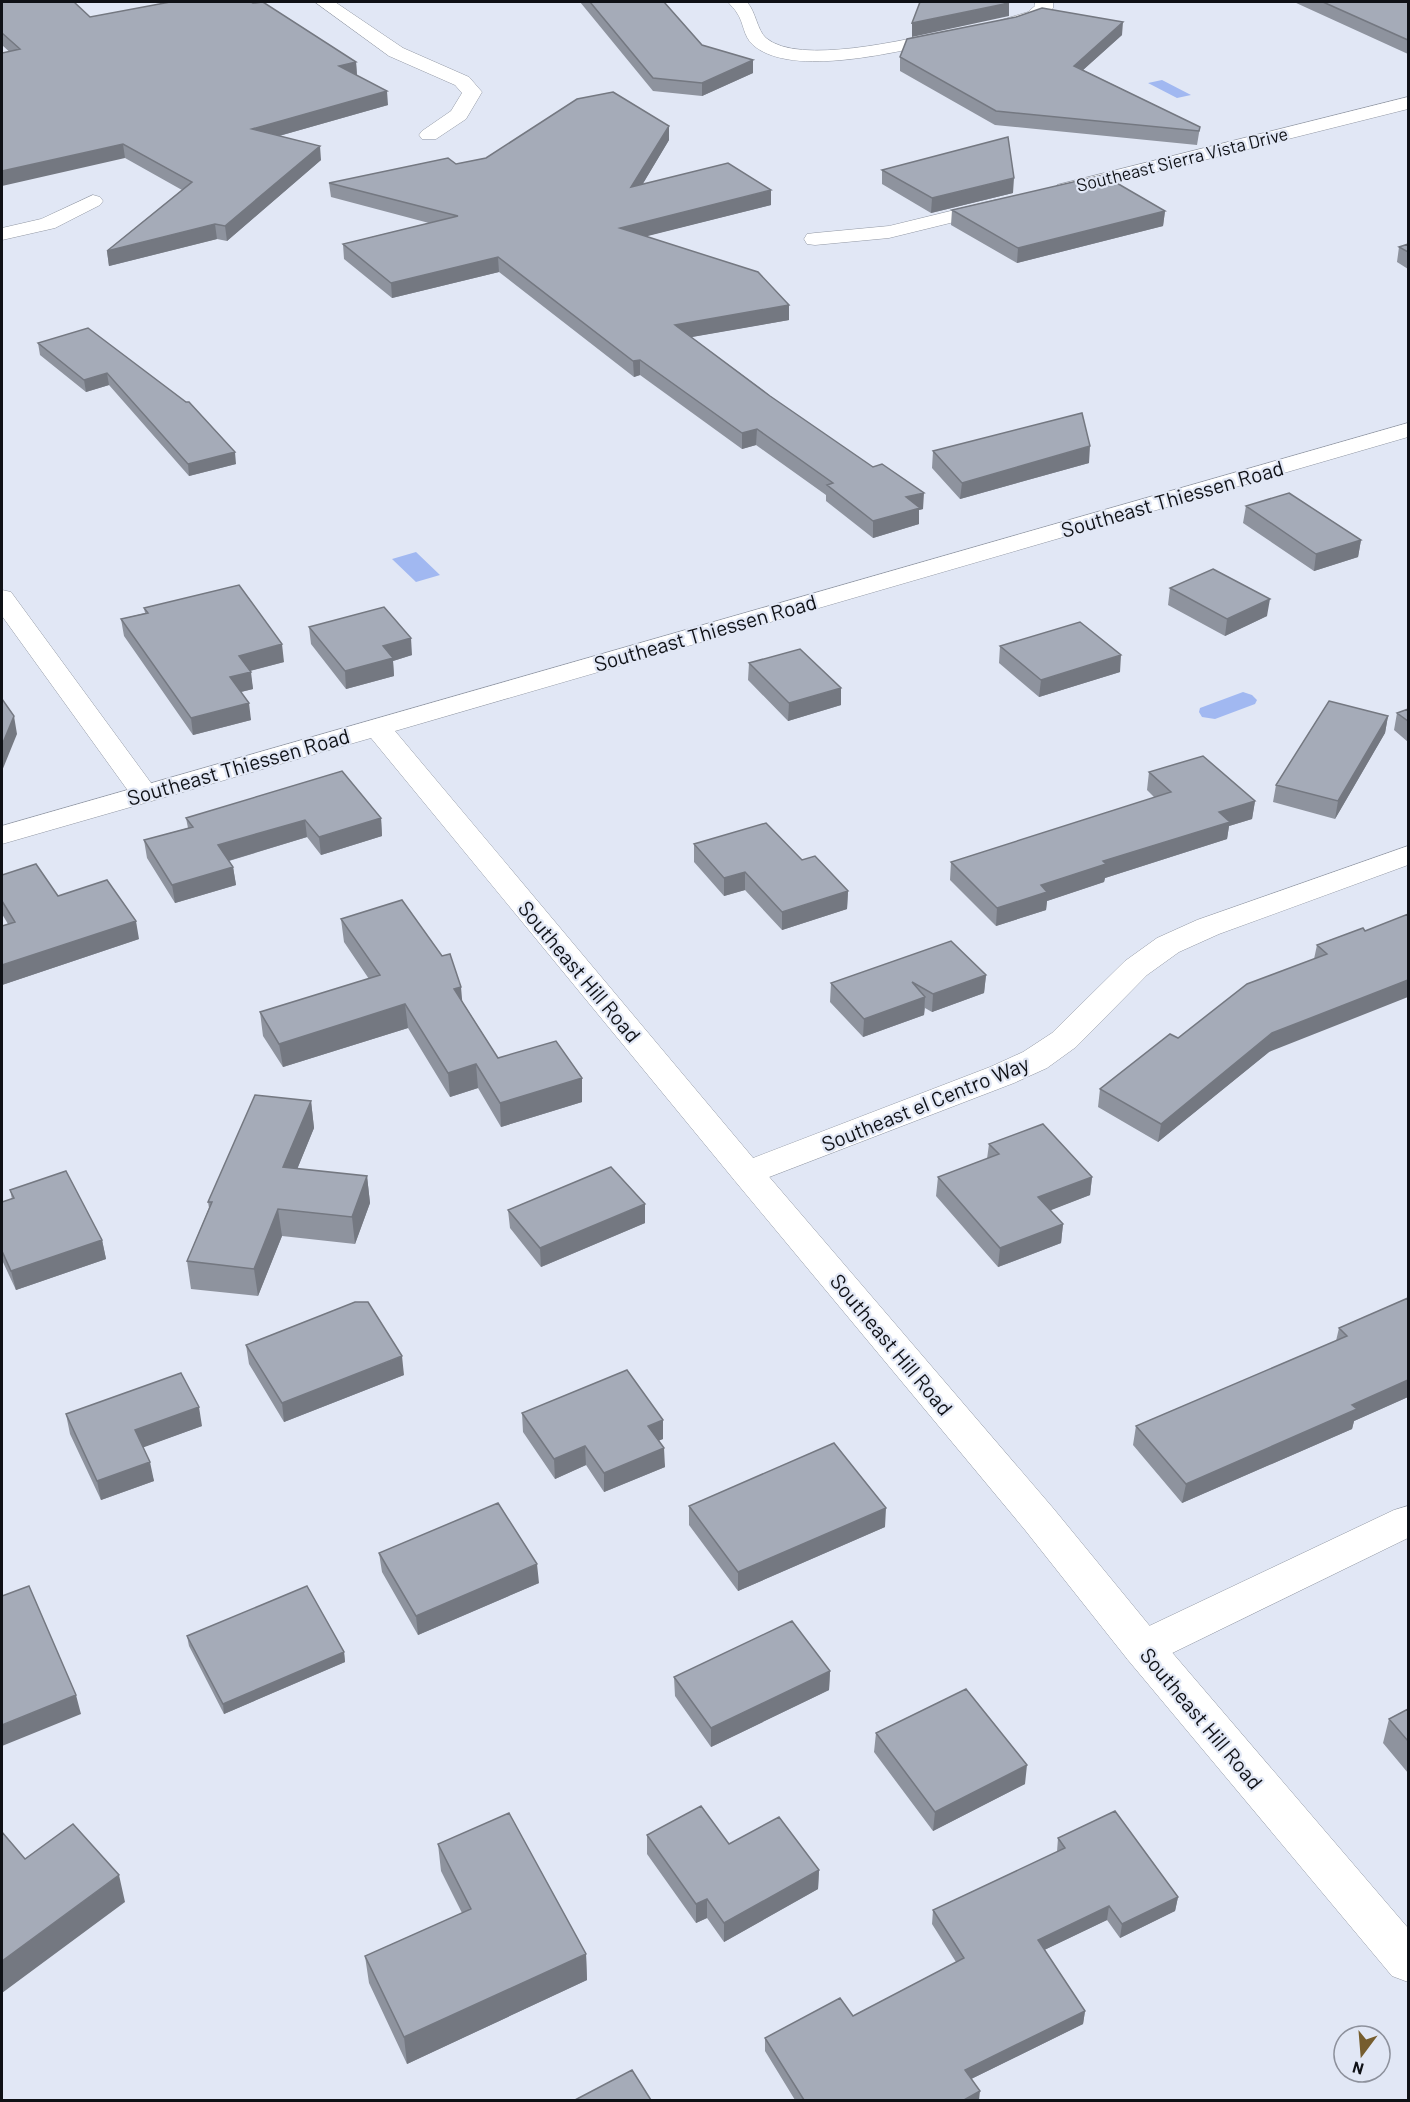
<svg xmlns="http://www.w3.org/2000/svg" width="1410" height="2102" font-family="Barlow,sans-serif">
<style>
.water{fill:#a1b8f1}
.lines{fill:none;stroke-linecap:round;stroke-linejoin:round}
.street-casing{stroke:#9298a4;stroke-width:1}
.secondary-casing{stroke:#9298a4;stroke-width:1}
.street{fill:#fff;fill-rule:evenodd}
.secondary{fill:#fff;fill-rule:evenodd}
.wall{fill:#8e939e}
.shaded-wall{fill:#747881}
.building{fill:#a5abb8;stroke:#747881;stroke-width:1.5}
.labels{text-anchor:middle;dominant-baseline:central;stroke-width:4.5;stroke-linejoin:round;paint-order:stroke}
.far-street-label{font-size:18px;fill:#0f1116;stroke:#e1e7f5}
.street-label{font-size:21px;fill:#0f1116;stroke:#e1e7f5}
</style>
<rect width="100%" height="100%" fill="#e1e7f5"/>
<path class="water" d="M1162 80 1191 95 1177 98 1148 83Z
M416 552 440 575 416 582 392 559Z
M1243 692 1252 695 1257 700 1255 704 1215 719 1202 717 1199 712 1200 708Z"/>
<g class="lines">
<g class="street-casing">
<path id="street" d="M315 2H335L403 48 469 77 482 92 466 119 436 139H422L419 135 422 131 451 111 462 93 455 85 389 56Z
M728 2H747C756 12 757 30 766 38 799 66 907 39 947 31L953 32 956 36 953 40 947 41C900 51 792 79 753 45 743 36 744 23 737 13 735 9 731 6 728 2Z
M1035 2H1053V8C1043 21 1014 33 998 29L995 25 998 21 1028 12 1035 6Z
M1408 97V109L1064 195 1057 193 1054 189 1057 185Z
M93 195 100 197 103 201 100 205 55 228 2 240V228L41 219Z
M996 200 1003 202 1006 206 1003 210 889 238 815 245 807 244 804 239 807 234 815 233 889 226Z
M2 590 11 592 154 787 159 793 154 799 144 802 134 799 2 616Z
M1408 846V865L1219 934 1179 952 1147 975 1076 1047 1047 1068 1014 1083 759 1181 747 1185 735 1181 730 1173 735 1165 990 1067 1023 1052 1052 1033 1125 961 1157 938 1197 920Z
M1408 1506V1538L1158 1660 1143 1665 1128 1660 1122 1648 1128 1636 1394 1510Z"/>
</g>
<g class="secondary-casing">
<path id="secondary" d="M1408 423V437L395 731 759 1165 1053 1508 1158 1636 1408 1928V1982L1392 1976 1128 1660 1025 1530 735 1181 371 738 2 844V826Z"/>
</g>
<use href="#street" class="street"/>
<use href="#secondary" class="secondary"/>
</g>
<path class="wall" d="M2 2 90 17 253 3 356 62 357 75 388 105 279 136 321 160 227 241 217 239 109 266 107 251 182 190 125 158 2 45Z
M580 2H664L702 45 753 60V73L702 96 653 91Z
M1288 2H1408V54L1294 2Z
M1122 35 1083 70 1200 127 1197 145 995 125 900 71V57Z
M669 140 642 185 771 205 646 236 789 305V320L691 337 923 509 919 510V524L873 538 826 501V495L756 445 742 449 640 375 634 377 499 272 392 298 344 259 343 244 429 223 331 197 329 183 456 164Z
M882 170 1013 193 931 213 882 184Z
M952 210 1165 211 1163 226 1017 263 951 225Z
M1408 244V269L1397 262 1399 247Z
M38 343 186 402 236 464 189 476 109 385 86 392 40 355Z
M933 451 1089 463 960 499 932 468Z
M1246 506 1361 540 1358 557 1314 571 1243 523Z
M1170 588 1267 616 1225 636 1168 605Z
M144 608 284 662 250 671 253 689 241 692 251 720 193 735 124 636 121 619 145 613Z
M309 627 412 655 393 661 394 676 346 689 311 644Z
M1000 646 1120 672 1039 697 999 663Z
M749 663 841 688V705L788 721 748 680Z
M1408 709V742L1394 730 1397 713Z
M1388 716 1385 733 1335 819 1273 802 1276 785Z
M1149 772 1255 801 1252 819 1229 826 1227 839 1105 878 1104 882 1047 901 1046 910 996 926 950 880 951 862 1155 798 1147 790Z
M186 818H381L382 836 321 855 307 837 229 861 233 867 236 885 175 903 147 858 144 840 188 828Z
M694 844 802 860 848 891 847 909 782 930 745 890 724 896 694 862Z
M2 875 58 896 139 939 2 985V926L8 924 2 914Z
M341 919 462 1001 498 1058 582 1078V1102L501 1127 478 1088 450 1097 408 1028 283 1067 263 1036 260 1012 369 979 344 942Z
M1363 928 1269 1052 1158 1142 1098 1107 1100 1089 1314 959 1317 945Z
M986 975 984 993 932 1012 925 1008 924 1015 863 1037 830 1002 831 983Z
M311 1101 314 1128 297 1169 367 1176 370 1203 355 1244 282 1236 258 1296 191 1289 187 1261 209 1208 208 1202Z
M989 1144 1092 1177 1090 1195 1050 1210 1063 1224 1061 1243 998 1267 936 1196 938 1177 987 1159Z
M10 1190 102 1240 106 1259 16 1290 2 1260V1202L12 1199Z
M508 1210 645 1223 541 1267 510 1228Z
M1408 1298V1397L1354 1421 1352 1429 1182 1503 1133 1445 1136 1426 1336 1341 1339 1328Z
M246 1345 404 1375 284 1422 249 1364Z
M522 1413 663 1439 659 1440 665 1467 604 1492 586 1465 555 1479 523 1432Z
M66 1414 202 1426 143 1447 154 1481 101 1500 70 1434Z
M689 1506 885 1527 738 1591 689 1525Z
M379 1553 539 1583 418 1635 382 1572Z
M187 1636 344 1652 345 1662 224 1714 189 1646Z
M830 1671 829 1690 711 1747 675 1696 674 1677Z
M1408 1709V1773L1383 1743 1389 1719Z
M876 1733 1025 1784 933 1831 874 1752Z
M647 1835 729 1844 819 1870 818 1889 724 1942 707 1918 696 1923 647 1854Z
M1058 1838 1178 1897 1175 1911 1120 1938 1107 1920 1044 1950 1085 2011 1083 2024 971 2079 979 2100H795L765 2051V2038L853 2016 956 1962 932 1924 933 1910 1057 1852Z
M438 1844 586 1954 587 1980 407 2064 369 1983 365 1956 462 1913 441 1871Z"/>
<path class="shaded-wall" d="M1009 3V16L912 37V23Z
M1123 22 1122 35 1073 79 1074 66Z
M753 60V73L702 96V83Z
M356 62 357 76 339 66Z
M387 91 388 105 254 143 252 129Z
M669 126V140L632 202 631 187Z
M123 144 125 158 2 186V171Z
M320 146 321 160 227 241 225 226Z
M1014 178 1013 193 931 213 932 198Z
M771 190V205L620 243V228Z
M1165 211 1163 226 1017 263 1018 248Z
M215 224 217 239 109 266 107 251Z
M498 257 499 272 392 298 391 283Z
M789 305V320L675 340V325Z
M640 360V375L634 377 633 361Z
M107 373 109 385 86 392 84 380Z
M757 429 756 445 742 449V433Z
M1090 446 1089 463 960 499 962 483Z
M235 452 236 464 189 476 188 464Z
M924 493 923 509 919 510V524L873 538V521L906 497Z
M1361 540 1358 557 1314 571 1316 554Z
M1270 599 1267 616 1225 636 1227 619Z
M411 638 412 655 393 661 394 676 346 689 345 671 383 646Z
M282 644 284 662 241 673 239 656Z
M1121 655 1120 672 1039 697 1041 680Z
M251 672 253 689 232 694 230 677Z
M841 688V705L788 721 789 703Z
M249 703 251 720 193 735 191 718Z
M14 716 17 734 2 771V745Z
M1388 716 1385 733 1335 819 1338 801Z
M1255 801 1252 819 1229 826 1227 839 1105 878 1104 882 1047 901 1046 910 996 926 997 908 1041 885 1103 861 1219 812Z
M381 818 382 836 321 855 319 837Z
M305 820 307 837 221 863 218 845Z
M233 867 236 885 175 903 172 885Z
M745 872V890L724 896V878Z
M848 891 847 909 782 930V912Z
M136 921 139 939 2 985V965Z
M986 975 984 993 932 1012 933 994Z
M1408 979V997L1269 1052 1158 1142 1161 1124 1272 1033Z
M461 987 463 1010 454 989Z
M925 997 924 1015 863 1037 864 1019Z
M405 1004 408 1028 283 1067 279 1044Z
M476 1064 478 1088 450 1097 448 1073Z
M582 1078V1102L501 1127 500 1103Z
M311 1101 314 1128 287 1194 283 1167Z
M367 1176 370 1203 355 1244 352 1217Z
M1092 1177 1090 1195 1036 1216 1038 1197Z
M645 1204V1223L541 1267 540 1248Z
M278 1209 282 1236 258 1296 254 1269Z
M1063 1224 1061 1243 998 1267 1000 1248Z
M102 1240 106 1259 16 1290 11 1271Z
M402 1356 404 1375 284 1422 282 1403Z
M1408 1380V1397L1354 1421 1352 1429 1182 1503 1186 1484 1352 1405Z
M199 1407 202 1426 139 1449 135 1430Z
M663 1420V1439L648 1445V1426Z
M585 1446 586 1465 555 1479 554 1459Z
M664 1448 665 1467 604 1492V1473Z
M150 1462 154 1481 101 1500 97 1481Z
M886 1508 885 1527 738 1591V1572Z
M537 1564 539 1583 418 1635 416 1616Z
M344 1652 345 1662 224 1714 223 1704Z
M830 1671 829 1690 711 1747V1728Z
M76 1695 81 1714 2 1746V1725Z
M1027 1765 1025 1784 933 1831 935 1812Z
M819 1870 818 1889 724 1942V1923Z
M119 1875 125 1902 2 1993V1961Z
M1178 1897 1175 1911 1120 1938 1122 1924Z
M707 1899V1918L696 1923V1904Z
M1109 1906 1107 1920 1036 1954 1038 1940Z
M586 1954 587 1980 407 2064 404 2037Z
M1085 2011 1083 2024 963 2083 965 2070Z
M980 2091 979 2100H964Z"/>
<path class="building" d="M2 2H74L90 17 170 2H251L253 3 263 2 356 62 339 66 387 91 252 129 320 146 225 226 215 224 107 251 192 182 123 144 2 171V53L20 49 2 33Z
M590 2H664L702 45 753 60 702 83 653 78Z
M920 2H1001L1009 3 912 23Z
M1323 2H1408V40Z
M1042 8 1123 22 1074 66 1200 127 1199 131 996 111 900 57 907 39 1016 17Z
M613 92 669 126 631 187 728 163 771 190 620 228 758 272 789 305 675 325 770 396 873 467 882 464 924 493 906 497 920 508 873 521 827 485 833 483 757 429 742 433 640 360 633 361 498 257 391 283 343 244 458 216 329 183 448 158 456 164 486 158 577 99Z
M1008 137 1014 178 932 198 882 170Z
M1103 175 1165 211 1018 248 952 210Z
M1408 244V252L1399 247Z
M88 328 186 402H189L235 452 188 464 107 373 84 380 38 343Z
M1082 413 1090 446 962 483 933 451Z
M1289 493 1361 540 1316 554 1246 506Z
M1213 569 1270 599 1227 619 1170 588Z
M239 585 282 644 239 656 251 672 230 677 249 703 191 718 121 619 148 613 144 608Z
M384 607 411 638 383 646 393 658 345 671 309 627Z
M1080 622 1121 655 1041 680 1000 646Z
M800 649 841 688 789 703 749 663Z
M2 699 14 716 2 745Z
M1329 701 1388 716 1338 801 1276 785Z
M1408 709V721L1397 713Z
M1203 756 1255 801 1219 812 1230 822 1103 861 1106 864 1041 885 1047 892 997 908 951 862 1171 792 1149 772Z
M342 771 381 818 319 837 305 820 218 845 233 867 172 885 144 840 193 827 186 818Z
M766 823 802 860 815 856 848 891 782 912 745 872 724 878 694 844Z
M36 864 58 896 107 880 136 921 2 965V926L15 922 2 901V875Z
M402 900 442 956 450 954 461 987 454 989 498 1058 556 1041 582 1078 500 1103 476 1064 448 1073 405 1004 279 1044 260 1012 380 975 341 919Z
M1408 914V980L1272 1033 1161 1124 1100 1089 1170 1034 1178 1038 1247 984 1327 954 1317 945 1363 928 1365 931Z
M951 941 986 975 933 994 912 982 925 997 864 1019 831 983Z
M255 1095 311 1101 283 1167 367 1176 352 1217 278 1209 254 1269 187 1261 212 1202H208Z
M1043 1124 1092 1177 1038 1197 1063 1224 1000 1248 938 1177 999 1154 989 1144Z
M611 1167 645 1204 540 1248 508 1210Z
M66 1171 102 1240 11 1271 2 1251V1202L14 1198 10 1190Z
M1408 1298V1380L1352 1405 1357 1409 1186 1484 1136 1426 1347 1336 1339 1328Z
M355 1302H368L402 1356 282 1403 246 1345Z
M627 1370 663 1420 648 1426 664 1448 604 1473 585 1446 554 1459 522 1413Z
M181 1373 199 1407 135 1430 150 1462 97 1481 66 1414Z
M834 1443 886 1508 738 1572 689 1506Z
M498 1503 537 1564 416 1616 379 1553Z
M29 1586 76 1695 2 1725V1596Z
M307 1586 344 1652 223 1704 187 1636Z
M792 1621 830 1671 711 1728 674 1677Z
M966 1689 1027 1765 935 1812 876 1733Z
M1408 1709V1741L1389 1719Z
M701 1806 729 1844 779 1817 819 1870 724 1923 707 1899 696 1904 647 1835Z
M1115 1811 1178 1897 1122 1924 1109 1906 1038 1940 1085 2011 965 2070 980 2091 964 2100H804L765 2038 840 1998 853 2016 964 1958 933 1910 1065 1848 1058 1838Z
M509 1813 586 1954 404 2037 365 1956 471 1909 438 1844Z
M73 1824 119 1875 2 1961V1832L25 1859Z
M632 2070 651 2100H575Z"/>
<g class="labels">
<g class="far-street-label">
<text transform="translate(1182 159) rotate(-14)">Southeast Sierra Vista Drive</text>
</g>
<g class="street-label">
<text transform="translate(1172 498) rotate(-16)">Southeast Thiessen Road</text>
<text transform="translate(705 632) rotate(-16)">Southeast Thiessen Road</text>
<text transform="translate(238 766) rotate(-16)">Southeast Thiessen Road</text>
<text transform="translate(580 971) rotate(50)">Southeast Hill Road</text>
<text transform="translate(925 1103) rotate(-22)">Southeast el Centro Way</text>
<text transform="translate(892 1344) rotate(50)">Southeast Hill Road</text>
<text transform="translate(1202 1718) rotate(50)">Southeast Hill Road</text>
</g>
</g>
<rect width="1410" height="2102" fill="none" stroke="#0f1116" stroke-width="6"/>
<g transform="translate(1362 2054) rotate(196)"><circle r="28" fill="#e1e7f5" stroke="#8d919c" stroke-width="1.5"/>
<path d="M0-4.5L10 22L0 15L-10 22Z" fill="#765d2e"/>
<text y="-9" font-size="16" font-weight="bold" text-anchor="middle" fill="#0f1116">N</text>
</g>
</svg>
